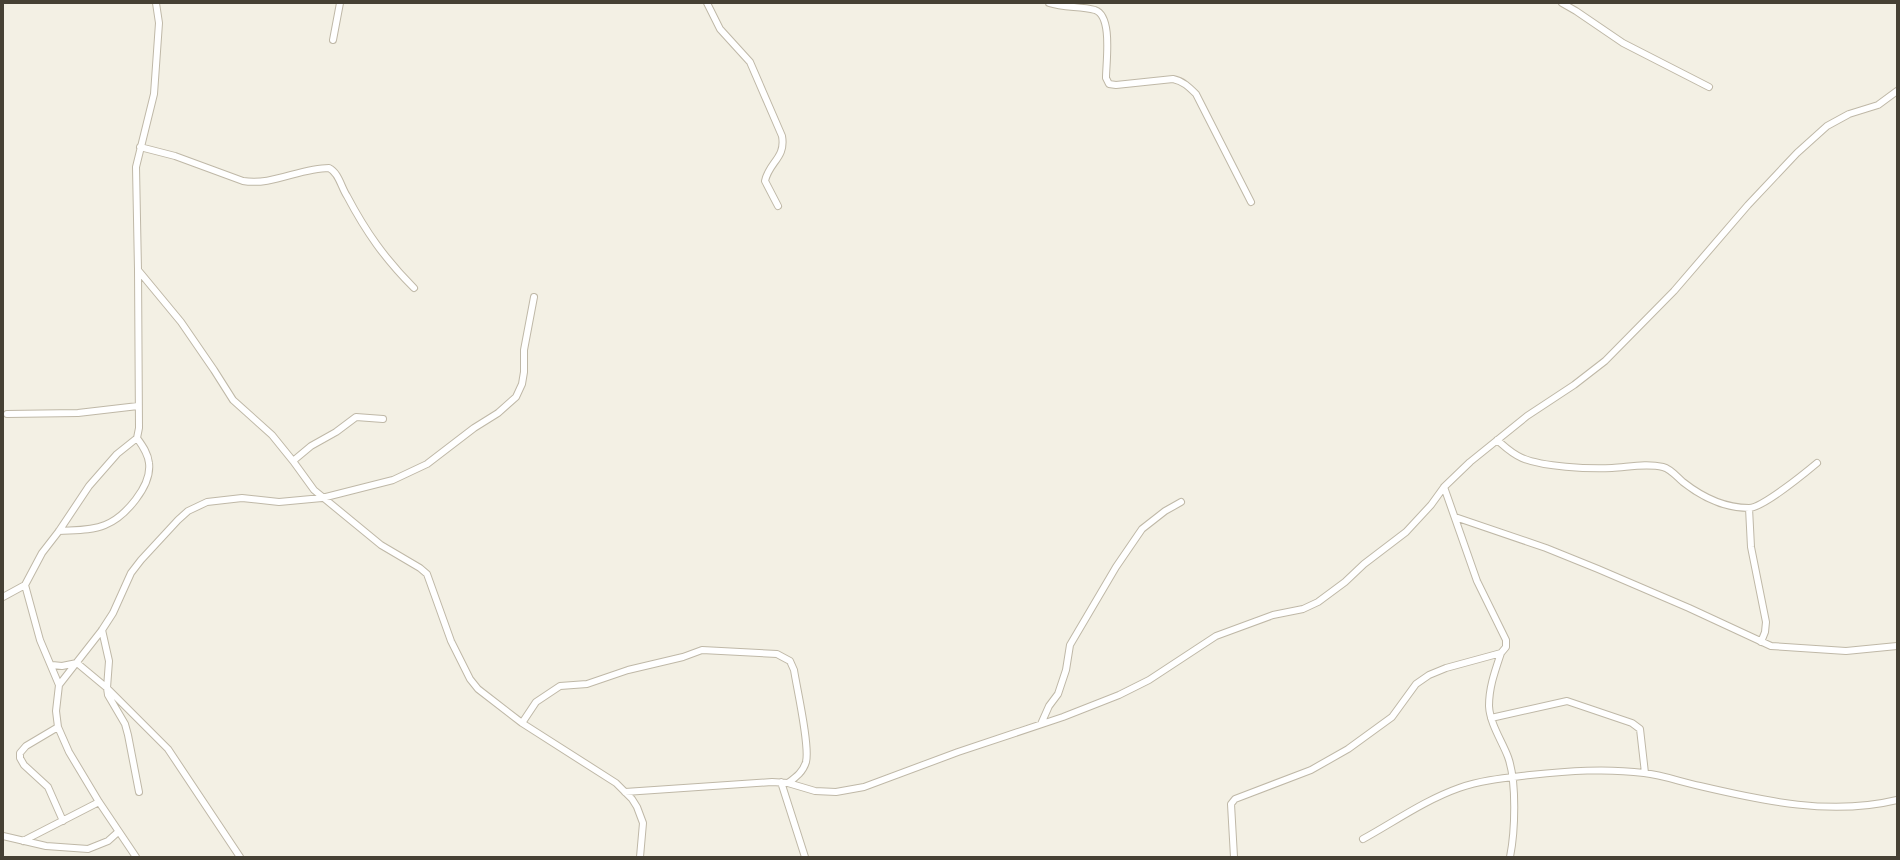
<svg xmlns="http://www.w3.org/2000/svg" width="1900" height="860" font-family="Quicksand,sans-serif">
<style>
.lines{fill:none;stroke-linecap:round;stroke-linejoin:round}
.street-casing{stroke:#bfb8a7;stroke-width:8}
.street{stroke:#fff;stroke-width:6}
</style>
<rect width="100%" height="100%" fill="#f3f0e4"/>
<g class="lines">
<g class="street-casing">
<path id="street" d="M156 3 159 23 154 94 136 167 138 270 181 322 214 370 233 400 272 435 293 461 314 490 381 545 420 568 427 574 451 641 470 679 478 689 522 723 616 783 632 799 637 807 643 823 640 857
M707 3 720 29 750 62 782 136C786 158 769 162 765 181L778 206
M1049 3C1064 8 1080 6 1095 10 1113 16 1106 62 1106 78L1109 84 1116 85 1173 79C1183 81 1189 87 1196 94L1251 202
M1562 3 1576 11 1623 43 1709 87
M333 40 340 3
M140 147 175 156 243 181C272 186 300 168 329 168 339 173 341 187 347 196 366 232 385 259 414 288
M7 414 78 413 138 406
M1497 440C1505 447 1512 454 1522 458 1543 467 1588 469 1612 468 1629 467 1646 463 1663 467 1671 469 1677 477 1683 482 1702 497 1724 508 1749 508 1762 508 1805 473 1817 463
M293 461 311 446 336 432 356 417 383 419
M1749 508 1751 547 1766 622 1765 632 1761 642
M1455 517 1546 548 1598 569 1689 608 1771 646 1846 651 1897 646
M59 531C74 530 91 531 105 525 125 517 152 486 149 463 148 453 142 445 137 438
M25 585 40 640 59 685
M3 597 25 585 42 553 59 531 89 486 117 454 137 438 139 428 138 270
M102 630 109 661 107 688 108 695 125 724 128 735 139 792
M1501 653C1495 671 1489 687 1489 706 1490 724 1502 741 1508 757 1517 782 1515 832 1510 857
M52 665 62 666 77 663 107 688 168 749 240 857
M1491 718 1567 701 1632 723 1640 729 1645 773
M522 723 536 702 560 686 587 684 628 670 683 657 702 650 777 654 790 661 794 670C797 689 810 746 806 762 803 772 796 777 788 783
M1041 724 1049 706 1058 694 1066 670 1070 645 1116 567 1142 529 1165 511 1181 502
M58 727 26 746 20 753V758L24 765 48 787 63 821
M781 782 805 857
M625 792 772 782 788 783 815 791 836 792 864 787 958 752 1063 717 1119 695 1149 680 1216 636 1273 615 1303 609 1318 602 1345 582 1364 564 1406 532 1431 505 1444 487 1470 462 1527 416 1574 385 1605 361 1674 291 1748 205 1797 153 1827 126 1849 114 1878 105 1897 91
M3 836 46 846 88 849 108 841 118 832
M1363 839C1394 822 1425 800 1459 788 1482 780 1505 778 1530 775 1568 771 1606 768 1644 773 1663 775 1681 782 1700 786 1764 801 1831 816 1897 800
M23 841 99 802
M136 857 99 802 69 752 58 727 56 711 59 685 102 630 113 613 131 573 141 560 178 520 188 511 207 502 242 498 279 502 322 498 393 480 427 464 474 428 498 413 516 397 522 384 524 372V350L534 297
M1234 857 1231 804 1235 799 1311 770 1348 749 1392 717 1416 684 1429 675 1446 668 1501 653 1506 647V640L1477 581 1444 487"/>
</g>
<use href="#street" class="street"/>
</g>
<rect width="1900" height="860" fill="none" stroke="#454034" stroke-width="8"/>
</svg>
